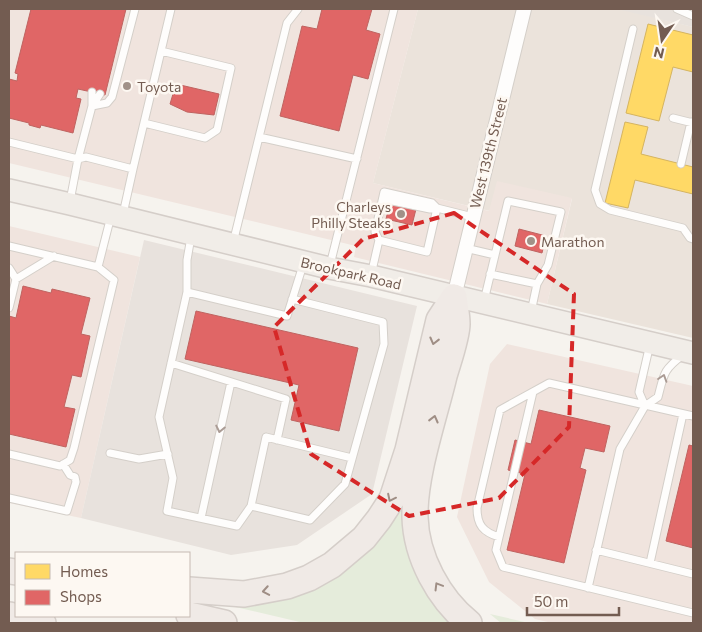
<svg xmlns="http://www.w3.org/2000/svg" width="702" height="632" font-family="Commissioner,sans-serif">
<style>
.residential{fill:#ebe3db}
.commercial{fill:#f0e4de}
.industrial{fill:#e8e2dd}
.green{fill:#e5ecdb}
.homes{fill:#ffd966;stroke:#d5b460}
.shops{fill:#e06666;stroke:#bf6360}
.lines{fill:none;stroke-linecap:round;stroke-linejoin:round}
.lane-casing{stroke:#d4cfc9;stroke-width:9}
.street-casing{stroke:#d4cfc9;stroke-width:16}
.primary-casing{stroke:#d5cec9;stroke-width:24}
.highway-casing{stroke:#d5cec9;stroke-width:28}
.lane{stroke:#fefdfc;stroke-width:7}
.street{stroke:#fefdfc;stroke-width:14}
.primary{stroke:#f1ede8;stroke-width:21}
.highway{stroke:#f0eae6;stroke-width:25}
.oneway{stroke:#9f8e85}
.oneway2{stroke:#ab9c95}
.marked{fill:none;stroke:#d62828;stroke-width:4;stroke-dasharray:10 6;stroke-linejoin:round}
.poi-dot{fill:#a19188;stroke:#fdf8f2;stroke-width:2}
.labels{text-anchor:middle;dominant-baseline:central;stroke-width:5;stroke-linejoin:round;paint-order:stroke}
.poi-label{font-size:14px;fill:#735c51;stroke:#fdf8f2;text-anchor:start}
.street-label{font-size:14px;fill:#735c51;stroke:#fdf8f2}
</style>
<rect width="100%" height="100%" fill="#f6f3ee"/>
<path class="residential" d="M418 9H621L693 27V338L547 304 572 199 490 211 373 183Z"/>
<path class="commercial" d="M9 9H418L373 183 489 211 497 181 572 198 547 304 354 257 356 246 9 163Z
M9 226 140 257 81 518 9 503Z
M507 344 693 386V623H552L535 619 489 582 457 517 490 364Z"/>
<path class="industrial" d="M621 9H693V27L621 10Z
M144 240 417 306 372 494 297 545 231 555 81 518Z"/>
<path class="green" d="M400 498 461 623H304L231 606 293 592Z
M490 614 529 623H501Z"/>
<path class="homes" d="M648 24 693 35V72L673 67 659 121 626 113Z
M625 122 648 127 641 154 693 167V194L635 180 628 208 605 203Z"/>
<path class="shops" d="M31 9H126L105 95 78 89 76 98 81 99 73 133 41 125 40 128 29 125V123L9 118V79L17 81 18 74 15 73Z
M322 9H372L366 30 380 34 368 79 353 75 339 131 280 116 302 26 317 29Z
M176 84 219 94 214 115 187 112 170 104Z
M390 203 416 209 412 225 386 219Z
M519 229 546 236 542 253 515 246Z
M23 286 51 293 52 289 90 298 81 334 90 336 81 377 72 375 64 407 75 409 66 447 9 434V316L16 318Z
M196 311 358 348 339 431 291 420 299 385 185 359Z
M539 410 610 426 604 452 585 448 580 468 586 470 564 563 507 550 525 474 508 470 515 440 531 444Z
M689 445 693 446V548L666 541Z"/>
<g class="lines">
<g class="lane-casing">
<path id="lane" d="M677 9 693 16
M633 29 595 190 600 204 610 210 683 228 690 238 693 239
M92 105V92
M92 106 100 94
M673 118 693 123
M144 123 205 138 217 130 231 68 161 51
M259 137 357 159
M9 142 78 159 86 157 133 169 171 9
M681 164 691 122
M383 199 430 209 437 208 473 217
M70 201 78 159 92 106 107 103 112 97 135 9
M123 214 133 169
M191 237 187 260V292L287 316 303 265
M379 240 427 252 437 208
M233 243 287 23 298 9
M9 246 98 267
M465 248 495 255
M330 265 394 9
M9 268 16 279 54 256
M490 274 537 284 531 312
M371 275 379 240 375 232 384 192 432 203 437 208
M187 292 159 417 173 478 167 511 237 526 251 506
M292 299 383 322 384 344 345 484 310 520 251 506 266 437 352 458
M484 301 508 201 561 212 548 265 537 284
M9 308 16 279
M171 363 286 399 277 440
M533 392 496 550 503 567 693 613
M645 406 639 392 650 344
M110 453 139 459 168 454
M9 454 60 466 70 460 74 448 114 280 98 267 111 216
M9 498 67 511 76 482 75 477 70 475 63 464
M201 518 231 382
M499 537C483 532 477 525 477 508L500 410 549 383 693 416
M596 550 693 574
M650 563 683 414
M588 588 620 449 645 406 658 397C664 374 663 370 683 355"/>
</g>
<g class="street-casing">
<path id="street" d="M454 297 524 9"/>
</g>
<g class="primary-casing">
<path id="primary" d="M9 190 70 204 329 268 371 276 693 353"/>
</g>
<g class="highway-casing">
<path id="highway" d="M454 297C455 306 457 315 457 324 457 337 448 362 444 376 434 418 414 475 415 517 416 557 439 599 469 623
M9 571 16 572
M189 590 244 594 287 586 309 578 332 565 364 538 379 519 392 499 408 450 439 320 454 297
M9 615 43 623
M189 615 224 623"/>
</g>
<use href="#lane" class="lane"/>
<use href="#street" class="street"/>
<use href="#primary" class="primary"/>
<use href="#highway" class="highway"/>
</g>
<defs><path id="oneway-chevron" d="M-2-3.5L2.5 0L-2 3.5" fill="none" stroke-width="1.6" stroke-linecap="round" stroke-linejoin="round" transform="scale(1.25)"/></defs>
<g class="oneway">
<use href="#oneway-chevron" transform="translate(434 341) rotate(104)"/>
<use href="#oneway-chevron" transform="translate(434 419) rotate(-76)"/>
<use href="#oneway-chevron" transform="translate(391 498) rotate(116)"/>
<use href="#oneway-chevron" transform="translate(438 586) rotate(-121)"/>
<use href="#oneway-chevron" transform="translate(266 591) rotate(170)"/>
</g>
<g class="oneway2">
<use href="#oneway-chevron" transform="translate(663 378) rotate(-72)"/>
<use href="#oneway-chevron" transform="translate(220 429) rotate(102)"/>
</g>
<path class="marked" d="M454 213 574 294 569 427 499 498 409 516 311 454 274 327 363 239Z"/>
<g class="poi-dot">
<circle cx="127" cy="86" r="5"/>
<circle cx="401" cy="214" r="5"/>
<circle cx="531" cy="241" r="5"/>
</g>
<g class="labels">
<g class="poi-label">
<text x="137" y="86">Toyota</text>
<text x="391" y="206" text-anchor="end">Charleys<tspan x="391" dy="16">Philly Steaks</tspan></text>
<text x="541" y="241">Marathon</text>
</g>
<g class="street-label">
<text transform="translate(488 153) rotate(-76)">West 139th Street</text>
<text transform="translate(351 273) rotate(13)">Brookpark Road</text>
</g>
</g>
<rect width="702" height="632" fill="none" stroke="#735c51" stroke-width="20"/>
<rect x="15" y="552" width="175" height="65" fill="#fdf8f2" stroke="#c6bab2"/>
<rect x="25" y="564" width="25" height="15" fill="#ffd966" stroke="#c6bab2"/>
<text x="60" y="577" font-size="15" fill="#735c51">Homes</text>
<rect x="25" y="590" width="25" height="15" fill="#e06666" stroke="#c6bab2"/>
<text x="60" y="602" font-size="15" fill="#735c51">Shops</text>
<g transform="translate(662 40) rotate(193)" stroke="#fdf8f2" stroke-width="4" paint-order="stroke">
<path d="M0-4L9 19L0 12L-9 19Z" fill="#735c51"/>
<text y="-8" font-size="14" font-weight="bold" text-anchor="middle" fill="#735c51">N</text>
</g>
<path d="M527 607v8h92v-8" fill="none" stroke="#735c51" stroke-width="2.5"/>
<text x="534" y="607" font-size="15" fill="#735c51" stroke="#fdf8f2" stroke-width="4" paint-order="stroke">50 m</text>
</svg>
